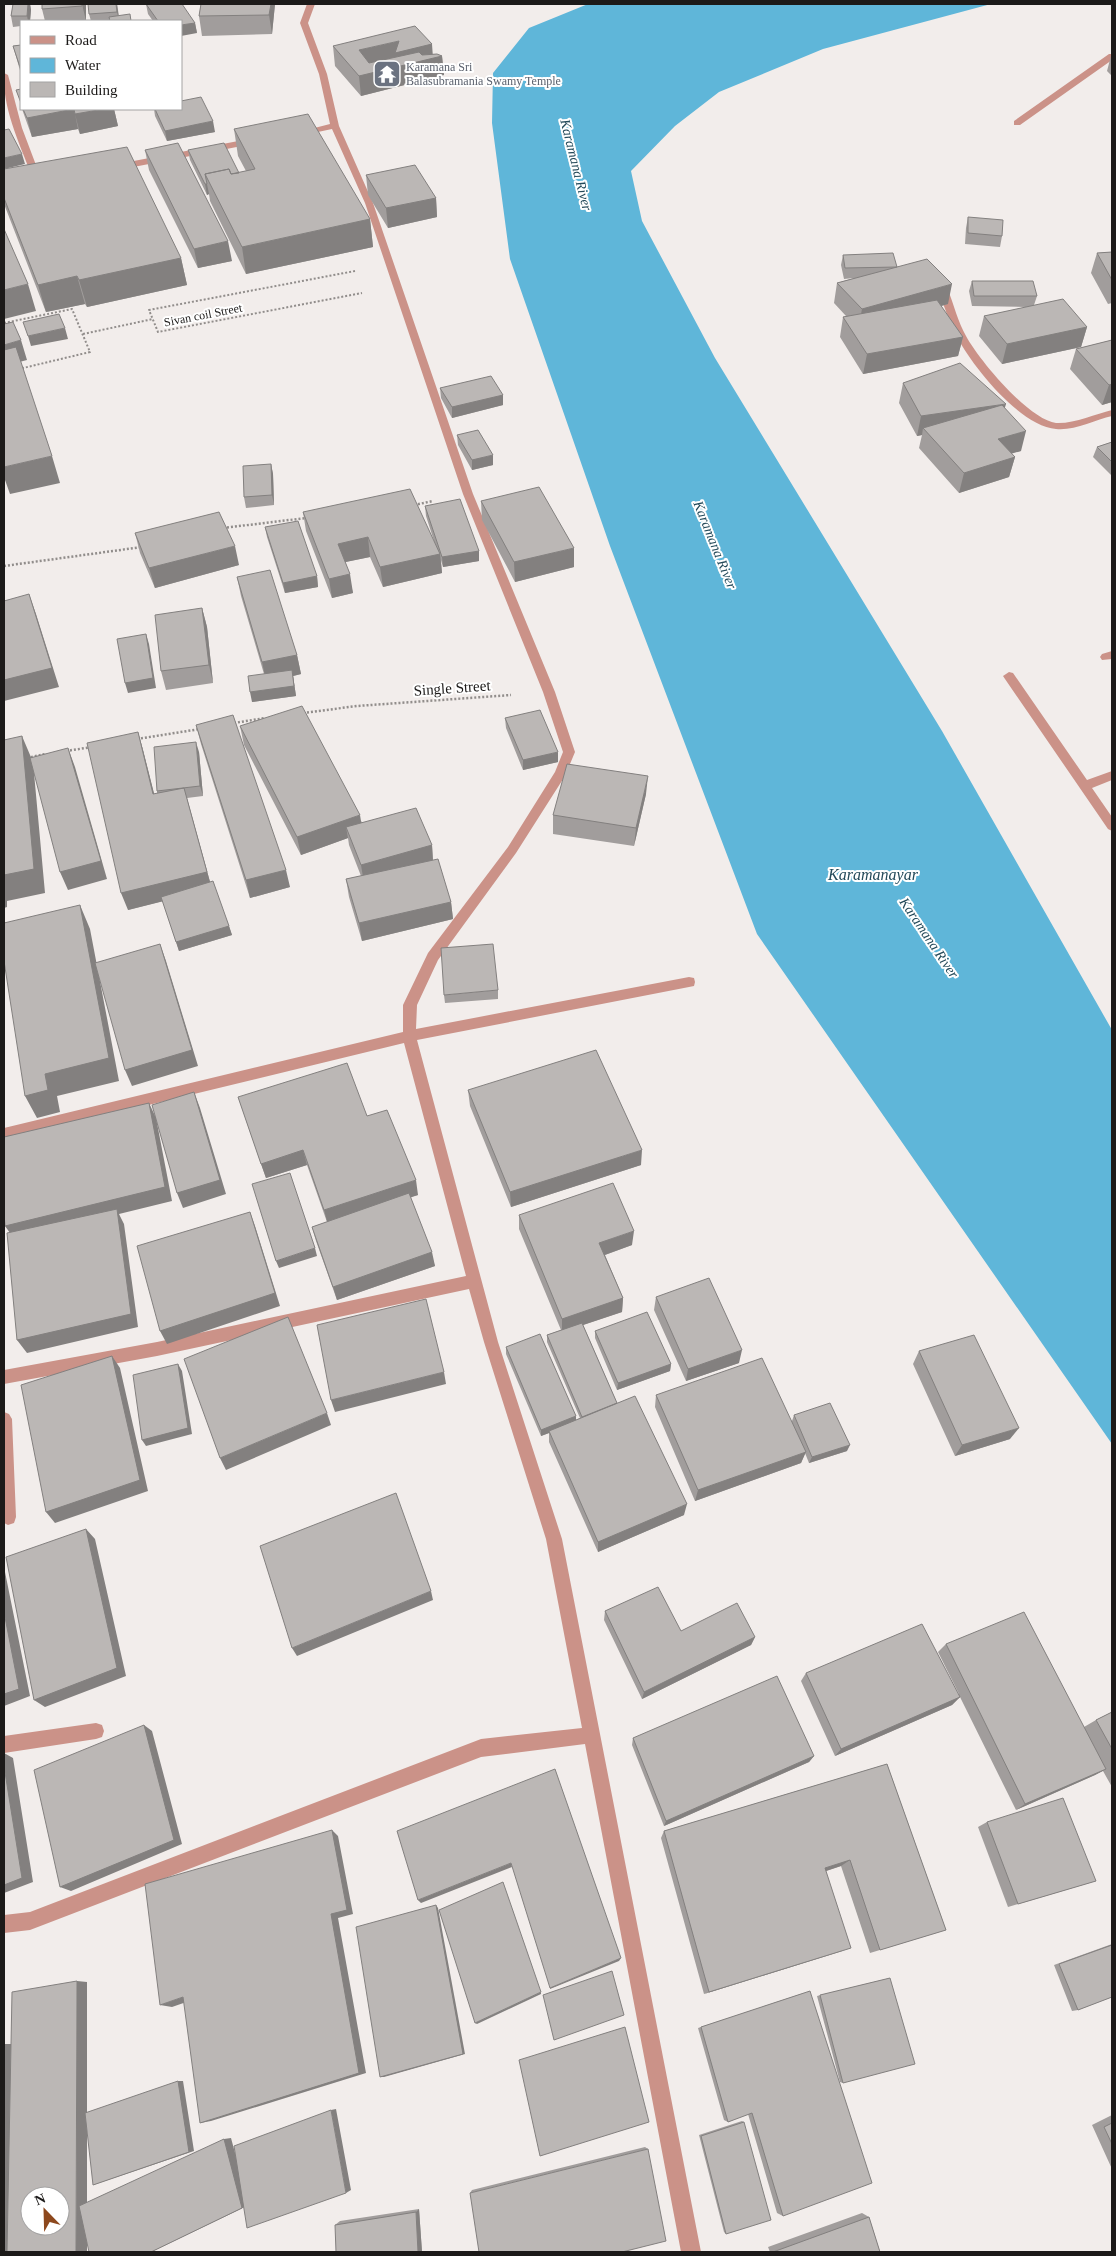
<svg xmlns="http://www.w3.org/2000/svg" width="1116" height="2256" font-family="'Times New Roman',serif">
<style>
.water{fill:#5fb6d9}
.lines{fill:none;stroke-linecap:round;stroke-linejoin:round}
.path-far1{stroke:#918d8b;stroke-width:2;stroke-dasharray:2 2;stroke-linecap:butt}
.path{stroke:#918d8b;stroke-width:2.5;stroke-dasharray:2 2;stroke-linecap:butt}
.minor{fill:#cb9288;fill-rule:evenodd}
.wall{fill:#a19d9c}
.shaded-wall{fill:#83807f}
.building{fill:#bbb7b5;stroke:#83807f;fill-rule:evenodd}
.labels{text-anchor:middle;dominant-baseline:central;stroke-width:4;stroke-linejoin:round;paint-order:stroke}
.far-worship-label{font-size:12px;fill:#5b616d;stroke:#fff;text-anchor:start}
.far-street-label{font-size:12px;fill:#1c1a19;stroke:#fff}
.far-water-label{font-size:14px;font-style:italic;fill:#244a5a;stroke:#fff}
.street-label{font-size:15px;fill:#1c1a19;stroke:#fff}
.water-label{font-size:16px;font-style:italic;fill:#244a5a;stroke:#fff}
</style>
<rect width="100%" height="100%" fill="#f2edeb"/>
<path class="water" d="M588 4H991L823 49 719 92 675 126 631 171 642 221 715 358 942 731 1112 1030V1444L757 934 610 546 510 259 492 123 493 73 529 28Z"/>
<g class="lines">
<path class="path-far1" d="M355 271 149 310 158 332 362 293
M4 323 72 309 90 352 19 369
M83 334 153 319"/>
<path class="path" d="M414 505 433 501
M223 528 306 518
M4 566 142 547
M303 713 357 706 511 695
M234 723 265 718
M137 739 200 729
M66 751 92 747
M27 758 45 754"/>
<path class="minor" d="M307 4H315L308 23 327 74 339 126 373 203 473 494 555 692 575 752 565 776 516 853 438 960 417 1005 416 1029 689 977 694 978 695 982 694 986 689 987 417 1040 498 1342 562 1539 701 2252H681L585 1744 481 1757 30 1930 4 1933V1915L30 1912 481 1739 582 1728 546 1539 484 1342 469 1289 157 1356 4 1384V1370L157 1342 466 1276 404 1043 4 1140V1128L403 1032V1005L428 953 508 847 555 772 563 752 543 692 463 494 365 203 332 129 299 136 295 133 330 124 319 74 300 23Z
M1109 54H1112V60L1020 125H1014V121Z
M4 73 8 75 22 128 42 181 41 183 34 181C21 147 2 109 4 73Z
M254 138 257 139V143L118 170 114 167 118 164Z
M943 287 948 290C954 305 958 322 966 336 979 360 1029 420 1056 423 1074 424 1095 414 1112 410V416C1095 420 1074 431 1056 429 1020 426 973 367 957 337 949 322 944 305 938 290Z
M1112 651V659L1102 660 1100 657 1102 654Z
M1009 672 1013 673 1087 780 1112 771V780L1092 788 1112 817V831L1108 829 1005 679 1003 676Z
M4 1412 9 1414 12 1419 16 1517 14 1523 8 1525 4 1523Z
M96 1723 102 1725 104 1731 102 1737 96 1739 4 1753V1736Z"/>
</g>
<path class="wall" d="M13 4H30L31 10 30 21H21V26L13 27 11 16Z
M42 4H86V21H45L42 9Z
M117 4 119 16 131 21H91L89 14Z
M146 4 195 23 197 33 181 21H153L148 14Z
M201 4H275L272 34 202 36 199 16Z
M21 45V74L13 46Z
M333 46 433 54 442 56 444 75 361 96 335 66Z
M1112 52V76L1107 71Z
M22 109H114L118 126 80 134 78 129 32 137Z
M154 109H181L215 132 167 141 155 116Z
M234 129 370 219 373 247 246 274 210 201 209 194 207 195 190 160 188 150 239 173 246 171 238 156Z
M145 150 232 261 198 268 149 170Z
M4 169 181 258 187 285 87 307 85 304 46 312 4 204Z
M366 175 436 198 437 217 388 228 368 195Z
M968 217 1002 236 1000 247 965 244 966 228Z
M1112 252V303L1108 304 1091 273 1097 253Z
M843 255 897 267 948 304 941 306 963 337 958 356 863 374 840 337 843 317 846 316 834 303 837 283 854 278 844 279 841 265Z
M972 281 1037 296 1034 305 1087 327 1081 347 1002 364 979 336 984 316 1027 307 972 306 969 291Z
M1112 340V402L1102 405 1070 369 1076 349Z
M903 383 1005 408 1021 451 1011 453 1015 457 1009 477 959 493 919 448 922 435 917 436 899 403Z
M440 388 503 395V405L452 418 441 398Z
M457 435 493 465 472 470 458 445Z
M1112 442V476L1093 457 1097 447Z
M271 464 273 474 274 505 246 508 244 497Z
M481 501 574 567 515 582 482 520Z
M425 506 479 551V561L443 567 441 560 442 573 383 587 370 557 345 562 353 593 332 598 306 531 303 512 434 541 426 516Z
M265 527 317 576 318 587 285 593 267 537Z
M135 533 239 565 155 588 140 553Z
M237 577 297 655 301 674 293 676 296 696 252 702 264 674 241 596Z
M202 608 207 627 213 683 166 690 161 671Z
M505 718 558 762 523 770 506 728Z
M196 725 290 887 250 898 201 744Z
M240 726 362 822 432 845 433 860 451 902 453 919 362 941 349 897 346 879 361 876 349 845 348 838 301 855 244 745Z
M138 732 143 750 154 794H157V791L199 752 203 796 187 798 210 882 229 926 232 935 179 951 163 901 128 910Z
M646 794 634 846 553 834V815Z
M498 990V999L445 1003 444 995Z
M468 1090 641 1165 511 1207 470 1106Z
M238 1097 367 1116 418 1195 410 1197 435 1266 337 1300 316 1241 312 1227 327 1222 307 1165 266 1178Z
M519 1215 632 1245 605 1255 623 1298 622 1312 583 1325 617 1403 684 1515 598 1552 549 1442V1433L541 1436 506 1354V1347L576 1420 580 1418 547 1342V1335L561 1330 519 1229Z
M656 1297 739 1363 686 1381 654 1310Z
M595 1331 671 1364 670 1371 617 1390 595 1338Z
M919 1351 1010 1439 955 1456 913 1364Z
M656 1395 792 1421 794 1415 847 1451 809 1463 805 1453 801 1463 695 1501 655 1407Z
M605 1611 681 1631 755 1637 751 1645 642 1699 604 1620Z
M946 1644 1084 1727 1096 1720 1112 1712V1787L1103 1771 1095 1775 1016 1810 960 1697 952 1705 835 1756 801 1681 806 1673 959 1694 938 1652Z
M633 1738 814 1756 809 1762 664 1826 632 1745Z
M887 1764 946 1930 870 1953 841 1866 826 1871 842 1951 704 1994 661 1838 664 1831Z
M987 1822 1096 1881 1008 1907 978 1827Z
M1112 1944V1997L1078 2010 1072 2011 1054 1965Z
M890 1978 843 2083 840 2082 817 1996Z
M804 1993 783 2216 777 2213 748 2114 728 2122 724 2120 698 2028Z
M1112 2115V2169L1092 2125Z
M742 2121 744 2122 726 2234 724 2232 699 2135Z
M645 2147 648 2149 470 2193 472 2190Z
M419 2209 422 2252 335 2225 340 2221Z
M862 2213 869 2217 880 2252H770L768 2247Z"/>
<path class="shaded-wall" d="M28 4H30L31 10 30 21H28L27 16Z
M82 4H86V21Z
M116 4H117L119 21 117 12Z
M271 4H275L272 34 269 15Z
M195 23 197 33 181 36V25Z
M399 41 432 44 433 58 442 56 444 75 361 96 359 76 361 70 359 50Z
M74 109 78 129 32 137 27 118Z
M104 109H114L118 126 80 134 75 114Z
M213 121 215 132 167 141 165 131Z
M22 154 25 164 4 169V158Z
M205 184H207L209 194 207 195Z
M436 198 437 217 388 228 386 208Z
M370 219 373 247 246 274 242 247Z
M228 241 232 261 198 268 194 249Z
M181 258 187 285 87 307 79 280Z
M77 276 85 304 46 312 38 285Z
M28 284 36 311 4 319V290Z
M952 284 948 304 858 329 862 309Z
M1087 327 1081 347 1002 364 1007 344Z
M65 328 68 339 31 346 28 336Z
M963 337 958 356 863 374 867 354Z
M21 340 27 360 4 366V345Z
M1112 384V402L1102 405 1109 385Z
M503 395V405L452 418V407Z
M1006 404 1000 424 923 428 922 435 917 436 921 416Z
M1026 431 1021 451 993 459 998 439Z
M493 455V465L472 470V460Z
M52 456 60 483 10 494 5 480H4V467Z
M1015 457 1009 477 959 493 964 473Z
M271 464 273 474 274 505 272 495Z
M368 537 370 557 341 563 338 544Z
M235 546 239 565 155 588 149 568Z
M574 548V567L515 582 514 562Z
M479 551V561L443 567 442 557Z
M440 554 442 573 383 587 380 567Z
M350 574 353 593 332 598 329 579Z
M317 576 318 587 285 593 283 583Z
M29 594 36 614 59 687 4 701V680Z
M202 608 207 627 213 683 209 665Z
M146 634 149 644 156 688 128 693 125 683Z
M297 655 301 674 293 676 296 696 252 702 250 692 266 681 262 662Z
M138 732 143 750 159 813 153 794Z
M22 736 33 762 45 893 7 901V907L4 908V875Z
M196 742 199 752 203 796 200 786Z
M68 748 75 767 107 879 68 890 60 872Z
M558 752V762L523 770V760Z
M648 776 646 794 634 846 636 828Z
M184 788 212 889 128 910 121 893Z
M360 815 363 833 346 827 348 838 301 855 297 837Z
M432 845 433 863 364 883 361 865Z
M286 870 290 887 250 898 246 880Z
M451 902 453 919 362 941 359 923Z
M80 905 90 929 119 1081 57 1096 60 1112 37 1118 25 1096 45 1074Z
M229 926 232 935 179 951 176 942Z
M160 944 166 961 198 1066 132 1086 125 1070Z
M194 1092 200 1108 226 1194 183 1208 177 1193Z
M149 1103 156 1118 172 1201 119 1214 124 1224 138 1327 27 1353 17 1340 15 1240 5 1226Z
M303 1150 307 1165 266 1178 261 1164Z
M642 1150 641 1165 511 1207 510 1192Z
M416 1180 418 1195 328 1225 324 1210Z
M250 1212 255 1226 280 1306 167 1344 160 1331Z
M634 1231 632 1245 599 1257V1243Z
M315 1248 317 1256 279 1268 276 1261Z
M432 1252 435 1266 337 1300 333 1287Z
M623 1298 622 1312 562 1332V1319Z
M742 1350 739 1363 686 1381 688 1369Z
M112 1356 120 1368 148 1491 55 1523 46 1512Z
M178 1364 182 1371 192 1434 146 1446 142 1440Z
M671 1364 670 1371 617 1390 618 1383Z
M444 1372 446 1384 335 1412 331 1400Z
M327 1413 331 1425 226 1470 220 1458Z
M576 1416V1423L549 1431V1433L541 1436V1430Z
M1019 1428 1010 1439 955 1456 962 1445Z
M850 1445 847 1451 809 1463 812 1457Z
M806 1452 801 1463 695 1501 698 1490Z
M687 1504 684 1515 598 1552V1542Z
M86 1529 95 1539 126 1676 45 1707 34 1700Z
M4 1567 30 1696 4 1706Z
M431 1591 433 1600 297 1656 292 1648Z
M755 1637 751 1645 642 1699 644 1692Z
M960 1697 952 1705 835 1756 841 1749Z
M144 1725 152 1731 182 1844 71 1891 60 1887Z
M4 1753 13 1758 33 1882 4 1893Z
M814 1756 809 1762 664 1826 666 1821Z
M1106 1769 1095 1775 1016 1810 1025 1804Z
M332 1830 338 1836 353 1914 338 1918 366 2073 211 2121 200 2123 331 1914Z
M850 1860 841 1866 817 1874 825 1868Z
M511 1863 512 1867 421 1903 418 1900Z
M436 1905 438 1908 465 2054 384 2077H380Z
M851 1948 842 1951 704 1994 709 1992Z
M621 1958 619 1961 550 1989V1988Z
M77 1981 87 1982V2252H76Z
M541 1992V1994L477 2024 475 2023Z
M183 1997 195 1999 172 2007 160 2005Z
M4 2044H11L10 2252H4Z
M178 2081H183L194 2151 93 2185Z
M336 2109 351 2190 346 2193 331 2110Z
M231 2138 249 2205 151 2252 224 2139Z
M419 2209 422 2252H418L416 2212Z"/>
<path class="building" d="M13 4H28L27 16H11Z
M42 4H82V6L42 9Z
M88 4H116L117 12 89 14Z
M146 4H182L195 23 181 25V21H158Z
M201 4H271L269 15 199 16Z
M130 14 131 21H110L109 17Z
M415 26 432 44 395 53 399 41 359 50 369 63 419 52 422 55 437 54 442 56 359 76 333 46Z
M21 45V70L13 46Z
M21 89V103L16 90Z
M201 97 213 121 165 131 155 109H181V101Z
M23 109H104L75 114 74 109 27 118Z
M308 114 370 219 242 247 205 174 229 169 231 174 255 169 234 129Z
M9 129 22 154 4 158V130Z
M178 143 228 241 194 249 145 150Z
M224 143 239 173 231 174 229 169 205 174 207 184H205L188 150Z
M127 147 181 258 79 280 77 276 38 285 4 198V169Z
M415 165 436 198 386 208 366 175Z
M968 217 1003 220 1002 236 968 233Z
M4 229 28 284 4 290Z
M1112 252V280L1097 253Z
M893 253 897 267 845 268 843 255Z
M927 259 952 284 862 309 837 283Z
M972 281H1033L1037 296H974Z
M1063 299 1087 327 1007 344 984 316Z
M937 300 963 337 867 354 843 317Z
M59 314 65 328 28 336 23 322Z
M13 322 21 340 4 345V324Z
M1112 340V384L1109 385 1076 349Z
M16 347 52 456 4 467V350Z
M960 363 1006 404 921 416 903 383Z
M491 376 503 395 452 407 440 388Z
M1002 405 1026 431 998 439 1015 457 964 473 923 428Z
M478 430 493 455 472 460 457 435Z
M1112 442V462L1097 447Z
M271 464 272 495 244 497 243 466Z
M539 487 574 548 514 562 481 501Z
M410 489 440 554 380 567 368 537 338 544 350 574 329 579 303 512Z
M460 499 479 551 442 557 425 506Z
M219 512 235 546 149 568 135 533Z
M298 521 317 576 283 583 265 527Z
M270 570 297 655 262 662 237 577Z
M29 594 52 668 4 680V601Z
M202 608 209 665 161 671 155 615Z
M146 634 153 678 125 683 117 639Z
M292 670 294 686 250 692 248 676Z
M302 706 360 815 297 837 240 726Z
M540 710 558 752 523 760 505 718Z
M233 715 286 870 246 880 196 725Z
M138 732 153 794 184 788 207 872 121 893 87 743Z
M22 736 34 869 4 875V740Z
M196 742 200 786 157 791 154 747Z
M68 748 101 861 60 872 30 758Z
M567 764 648 776 636 828 553 815Z
M416 808 432 845 361 865 346 827Z
M438 859 451 902 359 923 346 879Z
M213 881 229 926 176 942 161 897Z
M80 905 109 1058 45 1074 48 1090 25 1096 4 961V923Z
M160 944 192 1050 125 1070 95 963Z
M493 944 498 990 444 995 441 948Z
M596 1050 642 1150 510 1192 468 1090Z
M347 1063 367 1116 387 1110 416 1180 324 1210 303 1150 261 1164 238 1097Z
M194 1092 220 1180 177 1193 152 1105Z
M149 1103 165 1187 5 1226 4 1214V1137Z
M290 1173 315 1248 276 1261 252 1184Z
M613 1183 634 1231 599 1243 623 1298 562 1319 519 1215Z
M409 1193 432 1252 333 1287 312 1227Z
M117 1209 131 1314 17 1340 7 1233Z
M250 1212 275 1293 160 1331 137 1246Z
M709 1278 742 1350 688 1369 656 1297Z
M426 1299 444 1372 331 1400 317 1325Z
M647 1312 671 1364 618 1383 595 1331Z
M288 1317 327 1413 220 1458 184 1359Z
M582 1323 617 1403 582 1417 547 1335Z
M540 1334 576 1416 541 1430 506 1347Z
M974 1335 1019 1428 962 1445 919 1351Z
M112 1356 140 1480 46 1512 21 1385Z
M762 1358 806 1452 698 1490 656 1395Z
M178 1364 188 1428 142 1440 133 1375Z
M635 1396 687 1504 598 1542 549 1431Z
M830 1403 850 1445 812 1457 794 1415Z
M396 1493 431 1591 292 1648 260 1546Z
M86 1529 117 1668 34 1700 6 1557Z
M658 1587 681 1631 737 1603 755 1637 644 1692 605 1611Z
M4 1612 19 1689 4 1694Z
M1024 1612 1106 1769 1025 1804 946 1644Z
M922 1624 960 1697 841 1749 806 1673Z
M777 1676 814 1756 666 1821 633 1738Z
M1112 1712V1749L1096 1720Z
M144 1725 174 1840 60 1887 34 1770Z
M887 1764 946 1930 880 1950 850 1860 825 1868 851 1948 709 1992 664 1831Z
M4 1766 22 1878 4 1885Z
M555 1769 621 1958 550 1988 511 1863 418 1900 397 1831Z
M1063 1798 1096 1881 1018 1904 987 1822Z
M332 1830 347 1910 331 1914 359 2073 200 2123 183 1997 160 2005 145 1884Z
M503 1882 541 1992 475 2023 439 1910Z
M436 1905 463 2054 380 2077 356 1927Z
M1112 1945V1997L1078 2010 1059 1964Z
M612 1971 624 2015 554 2040 543 1995Z
M890 1978 915 2064 843 2083 820 1995Z
M77 1981 76 2252H7L12 1992ZM30 2196H60V2226H30Z
M810 1991 872 2183 783 2216 752 2113 728 2122 701 2027Z
M625 2027 649 2122 540 2156 519 2060Z
M178 2081 189 2152 93 2185 85 2113Z
M331 2110 346 2193 247 2228 234 2146Z
M744 2122 771 2220 726 2234 701 2136Z
M1112 2123V2144L1104 2127Z
M224 2139 242 2208 151 2252H89L79 2206Z
M648 2149 666 2241 622 2252H479L470 2193Z
M416 2212 418 2252H336L335 2225Z
M869 2217 880 2252H773Z"/>
<defs>
<g id="temple-square" transform="scale(1.4375)"><rect x="-9" y="-9" width="18" height="18" rx="4" fill="#6b7280" stroke="#fff"/><path d="M0-6L5-2H3V0L6.5 2.5H4V6H1.5V3h-3V6H-4V2.5H-6.5L-3 0V-2H-5Z" fill="#fff"/></g>
</defs>
<g fill-rule="evenodd">
<use href="#temple-square" x="387" y="74"/>
</g>
<g class="labels">
<g class="far-worship-label">
<text x="406" y="67">Karamana Sri<tspan x="406" dy="14">Balasubramania Swamy Temple</tspan></text>
</g>
<g class="far-street-label">
<text transform="translate(203 315) rotate(-11)">Sivan coil Street</text>
</g>
<g class="far-water-label">
<text transform="translate(576 165) rotate(76)">Karamana River</text>
<text transform="translate(715 545) rotate(68)">Karamana River</text>
<text transform="translate(929 938) rotate(56)">Karamana River</text>
</g>
<g class="street-label">
<text transform="translate(452 688) rotate(-4)">Single Street</text>
</g>
<g class="water-label">
<text x="873" y="874">Karamanayar</text>
</g>
</g>
<rect width="1116" height="2256" fill="none" stroke="#1c1a19" stroke-width="10"/>
<rect x="20" y="20" width="162" height="90" fill="#ffffff" stroke="#a4a3a3"/>
<rect x="30" y="36" width="25" height="8" fill="#cb9288" stroke="#a4a3a3"/>
<text x="65" y="45" font-size="15" fill="#1c1a19">Road</text>
<rect x="30" y="58" width="25" height="15" fill="#5fb6d9" stroke="#a4a3a3"/>
<text x="65" y="70" font-size="15" fill="#1c1a19">Water</text>
<rect x="30" y="82" width="25" height="15" fill="#bbb7b5" stroke="#a4a3a3"/>
<text x="65" y="95" font-size="15" fill="#1c1a19">Building</text>
<g transform="translate(45 2211) rotate(337)"><circle r="24" fill="#ffffff" stroke="#a4a3a3"/>
<path d="M0-4L9 19L0 12L-9 19Z" fill="#8d481d"/>
<text y="-8" font-size="14" font-weight="bold" text-anchor="middle" fill="#1c1a19">N</text>
</g>
</svg>
